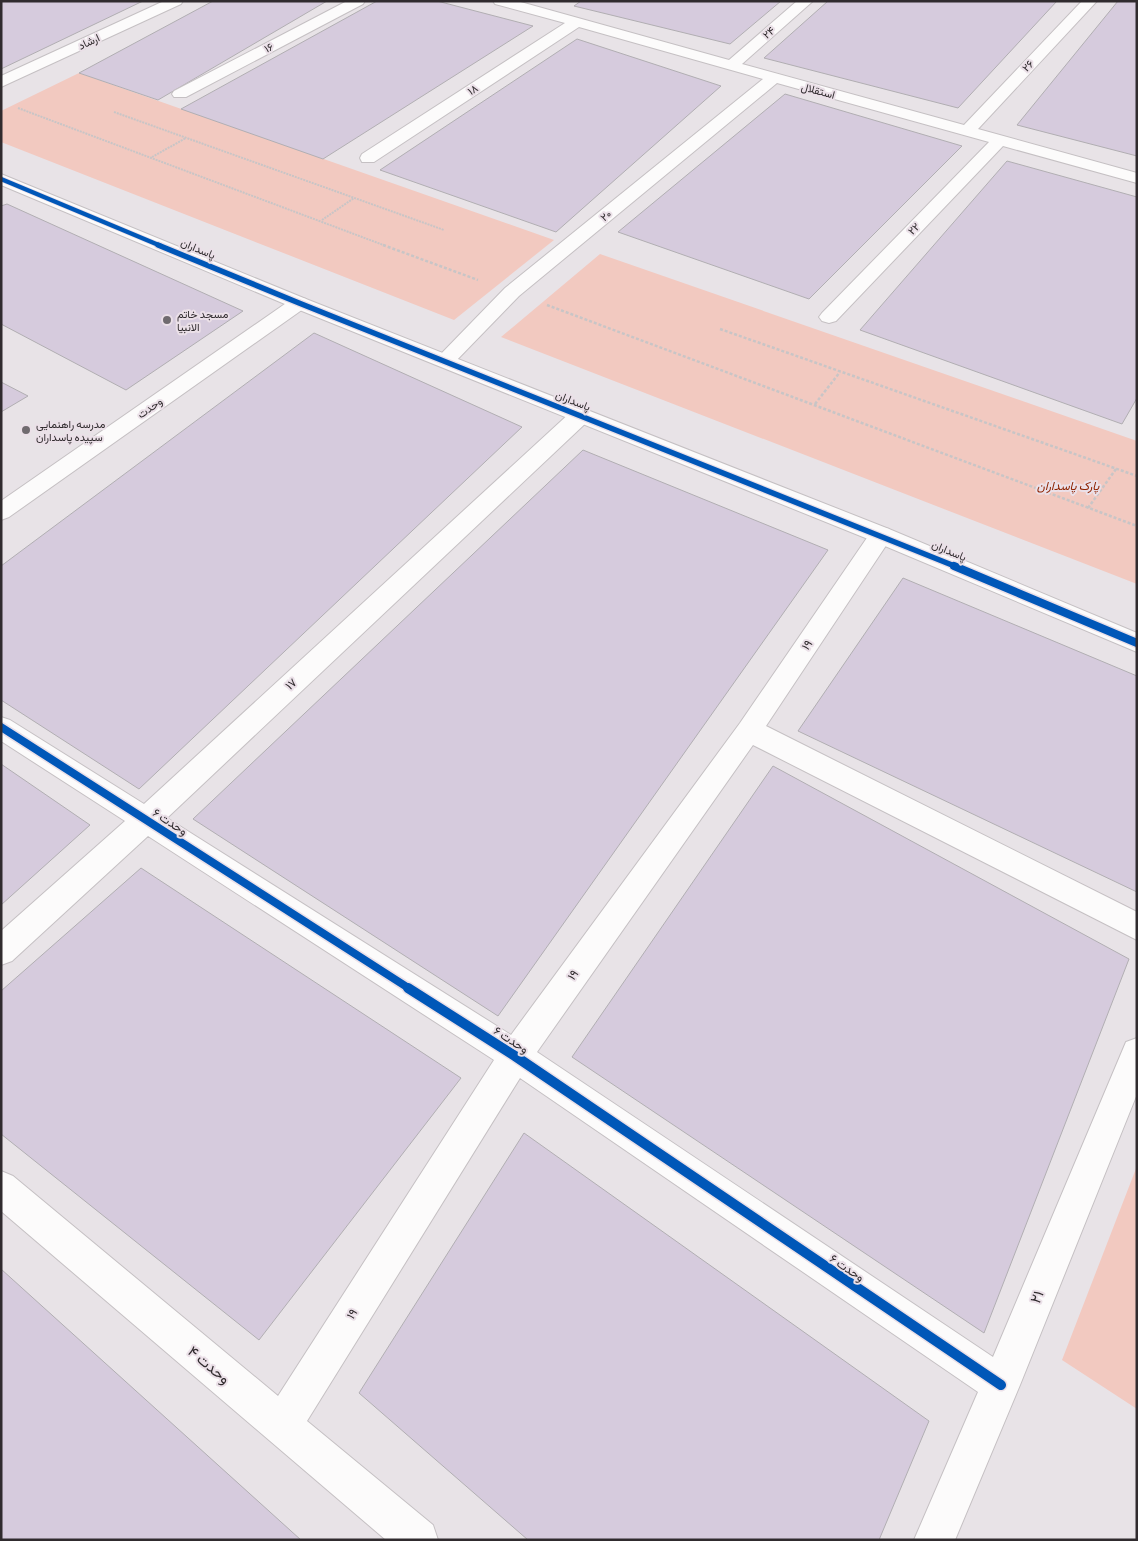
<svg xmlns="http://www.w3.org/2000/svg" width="1138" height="1541" font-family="Bitter,Vazirmatn,serif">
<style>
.green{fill:#f2c9c0}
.building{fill:#d6cbdd;stroke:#b1aeb2}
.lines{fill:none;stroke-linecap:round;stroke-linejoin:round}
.minor-casing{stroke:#c5c0c3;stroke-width:2}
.tertiary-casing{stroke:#c5c0c3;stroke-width:2}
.path-far1{stroke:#c8c5c6;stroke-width:2;stroke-dasharray:2 1;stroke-linecap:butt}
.path{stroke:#c8c5c6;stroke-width:2.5;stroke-dasharray:3 2;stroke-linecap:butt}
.minor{fill:#fcfbfb;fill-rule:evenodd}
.tertiary{fill:#fcfbfb;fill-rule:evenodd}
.cycleway-far3-casing{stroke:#ebe0e8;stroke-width:6}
.cycleway-far2-casing{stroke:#ebe0e8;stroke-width:8}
.cycleway-far1-casing{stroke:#ebe0e8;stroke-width:11}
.cycleway-casing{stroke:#ebe0e8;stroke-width:13}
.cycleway-far3{stroke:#0057b8;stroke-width:4.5}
.cycleway-far2{stroke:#0057b8;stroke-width:5.5}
.cycleway-far1{stroke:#0057b8;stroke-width:8}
.cycleway{stroke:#0057b8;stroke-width:10}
.poi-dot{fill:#706b6f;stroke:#ebe0e8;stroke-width:2}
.labels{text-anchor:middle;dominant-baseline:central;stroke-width:4;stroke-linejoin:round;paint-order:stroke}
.far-street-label{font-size:11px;fill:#302b2e;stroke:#ebe0e8}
.far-poi-label{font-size:11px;fill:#302b2e;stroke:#ebe0e8;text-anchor:start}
.park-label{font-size:12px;font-style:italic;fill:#8e2201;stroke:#ebe0e8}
.street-label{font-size:12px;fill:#302b2e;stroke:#ebe0e8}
.near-street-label{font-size:15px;fill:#302b2e;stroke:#ebe0e8}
</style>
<rect width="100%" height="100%" fill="#e8e3e7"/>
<path class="green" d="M79 73 554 240 454 320 1 142V111Z
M600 254 1137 441V584L501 337Z
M1137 1166V1409L1062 1360Z"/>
<path class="building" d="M1 1H143L1 69Z
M213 1H327L158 100 79 73Z
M377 1H437L533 26 323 159 181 109Z
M581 1H781L730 44 574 6Z
M828 1H1057L958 108 764 58Z
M1118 1H1137V156L1017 125Z
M577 39 721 86 556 232 380 170Z
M785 94 962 146 809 299 618 232Z
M1007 161 1137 197V398L1122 424 860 330Z
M7 204 243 311 126 390 1 324V206Z
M314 333 522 427 139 789 1 700V566Z
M1 382 28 396 1 412Z
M583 450 828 550 498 1016 193 819Z
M903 578 1137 676V892L798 731Z
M1 764 90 825 1 905Z
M773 766 1129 959 984 1333 572 1057Z
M141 868 461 1078 259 1340 1 1134V991Z
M524 1133 929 1421 879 1540H528L359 1393Z
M1 1269 301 1540H1Z"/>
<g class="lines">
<g class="minor-casing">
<path id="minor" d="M164 1H183L181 4 1 87V76Z
M347 1H365L363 4 186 97H174L172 94 174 91Z
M493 1H517L729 60 797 1H813L742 64 964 125 1082 1H1097L978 129 1137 173V183L1003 146 836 321 829 323 822 321 819 317 822 313 989 142 777 83 519 296 452 365 445 367 438 365 435 361 438 357 505 288 763 79 579 27 374 162H362L360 158 362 154 565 23 495 4Z
M299 297 306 299 309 303 306 307 9 517 1 520V501L292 299Z
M580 409 588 411 591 416 588 421 167 818 511 1035 740 723 873 529 881 527 889 529 893 535 889 541 766 726 1137 912V940L753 745 537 1052 993 1357 1126 1042 1137 1038V1094L1020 1385 955 1540H914L978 1392 520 1078 307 1421 433 1525 438 1540H386L1 1211V1171L13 1176 278 1396 494 1060 148 836 12 961 1 965V931L125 821 1 741V717L10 720 144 804 572 411Z"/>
</g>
<g class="tertiary-casing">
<path id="tertiary" d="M1 174 306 299 889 529 1137 633V652L873 541 292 307 1 185Z"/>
</g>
<path class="path-far1" d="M18 108 386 246
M114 112 444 230
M152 157 186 138
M322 220 354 198"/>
<path class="path" d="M383 245 478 280
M547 305 1137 526
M720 329 1137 476
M815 404 840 372
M1088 508 1116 469"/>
<use href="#minor" class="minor"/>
<use href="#tertiary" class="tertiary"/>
<g class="cycleway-far3-casing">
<path id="cycleway-far3" d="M1 179 161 246"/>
</g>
<g class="cycleway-far2-casing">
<path id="cycleway-far2" d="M158 245 299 303 957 567"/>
</g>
<g class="cycleway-far1-casing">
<path id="cycleway-far1" d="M954 566 1137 643
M1 727 410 989"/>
</g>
<g class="cycleway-casing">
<path id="cycleway" d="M408 988 515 1056 1001 1385"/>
</g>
<use href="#cycleway-far3" class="cycleway-far3"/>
<use href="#cycleway-far2" class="cycleway-far2"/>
<use href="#cycleway-far1" class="cycleway-far1"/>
<use href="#cycleway" class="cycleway"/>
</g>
<g class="poi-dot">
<circle cx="167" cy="320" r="5"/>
<circle cx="26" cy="430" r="5"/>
</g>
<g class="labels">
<g class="far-street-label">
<text transform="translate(769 33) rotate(-41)">۲۴</text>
<text transform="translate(89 42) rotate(-25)">ارشاد</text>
<text transform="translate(269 48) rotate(-27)">۱۶</text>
<text transform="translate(1028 66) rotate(-46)">۲۶</text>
<text transform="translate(473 90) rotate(-33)">۱۸</text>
<text transform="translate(818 91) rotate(15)">استقلال</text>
<text transform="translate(606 216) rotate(-39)">۲۰</text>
<text transform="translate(914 229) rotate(-46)">۲۲</text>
<text transform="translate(198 249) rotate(23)">پاسداران</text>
<text transform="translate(573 401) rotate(22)">پاسداران</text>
<text transform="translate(150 408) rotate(-35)">وحدت</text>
<text transform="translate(949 551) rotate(23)">پاسداران</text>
</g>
<g class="far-poi-label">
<text x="177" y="314">مسجد خاتم<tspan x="177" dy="13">الانبیا</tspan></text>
<text x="36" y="424">مدرسه راهنمایی<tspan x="36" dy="13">سپیده پاسداران</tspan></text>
</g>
<g class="park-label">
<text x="1068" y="486">پارک پاسداران</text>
</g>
<g class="street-label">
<text transform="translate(807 645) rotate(-56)">۱۹</text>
<text transform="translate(291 684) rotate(-43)">۱۷</text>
<text transform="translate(170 822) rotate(33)">وحدت ۶</text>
<text transform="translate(573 975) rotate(-54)">۱۹</text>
<text transform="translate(511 1040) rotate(33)">وحدت ۶</text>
<text transform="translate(847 1268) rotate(34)">وحدت ۶</text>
<text transform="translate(352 1314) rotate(-58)">۱۹</text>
</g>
<g class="near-street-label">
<text transform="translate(1037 1297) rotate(-68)">۲۱</text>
<text transform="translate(209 1365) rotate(40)">وحدت ۴</text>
</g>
</g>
<rect width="1138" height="1541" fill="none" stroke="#302b2e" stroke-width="5"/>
</svg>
